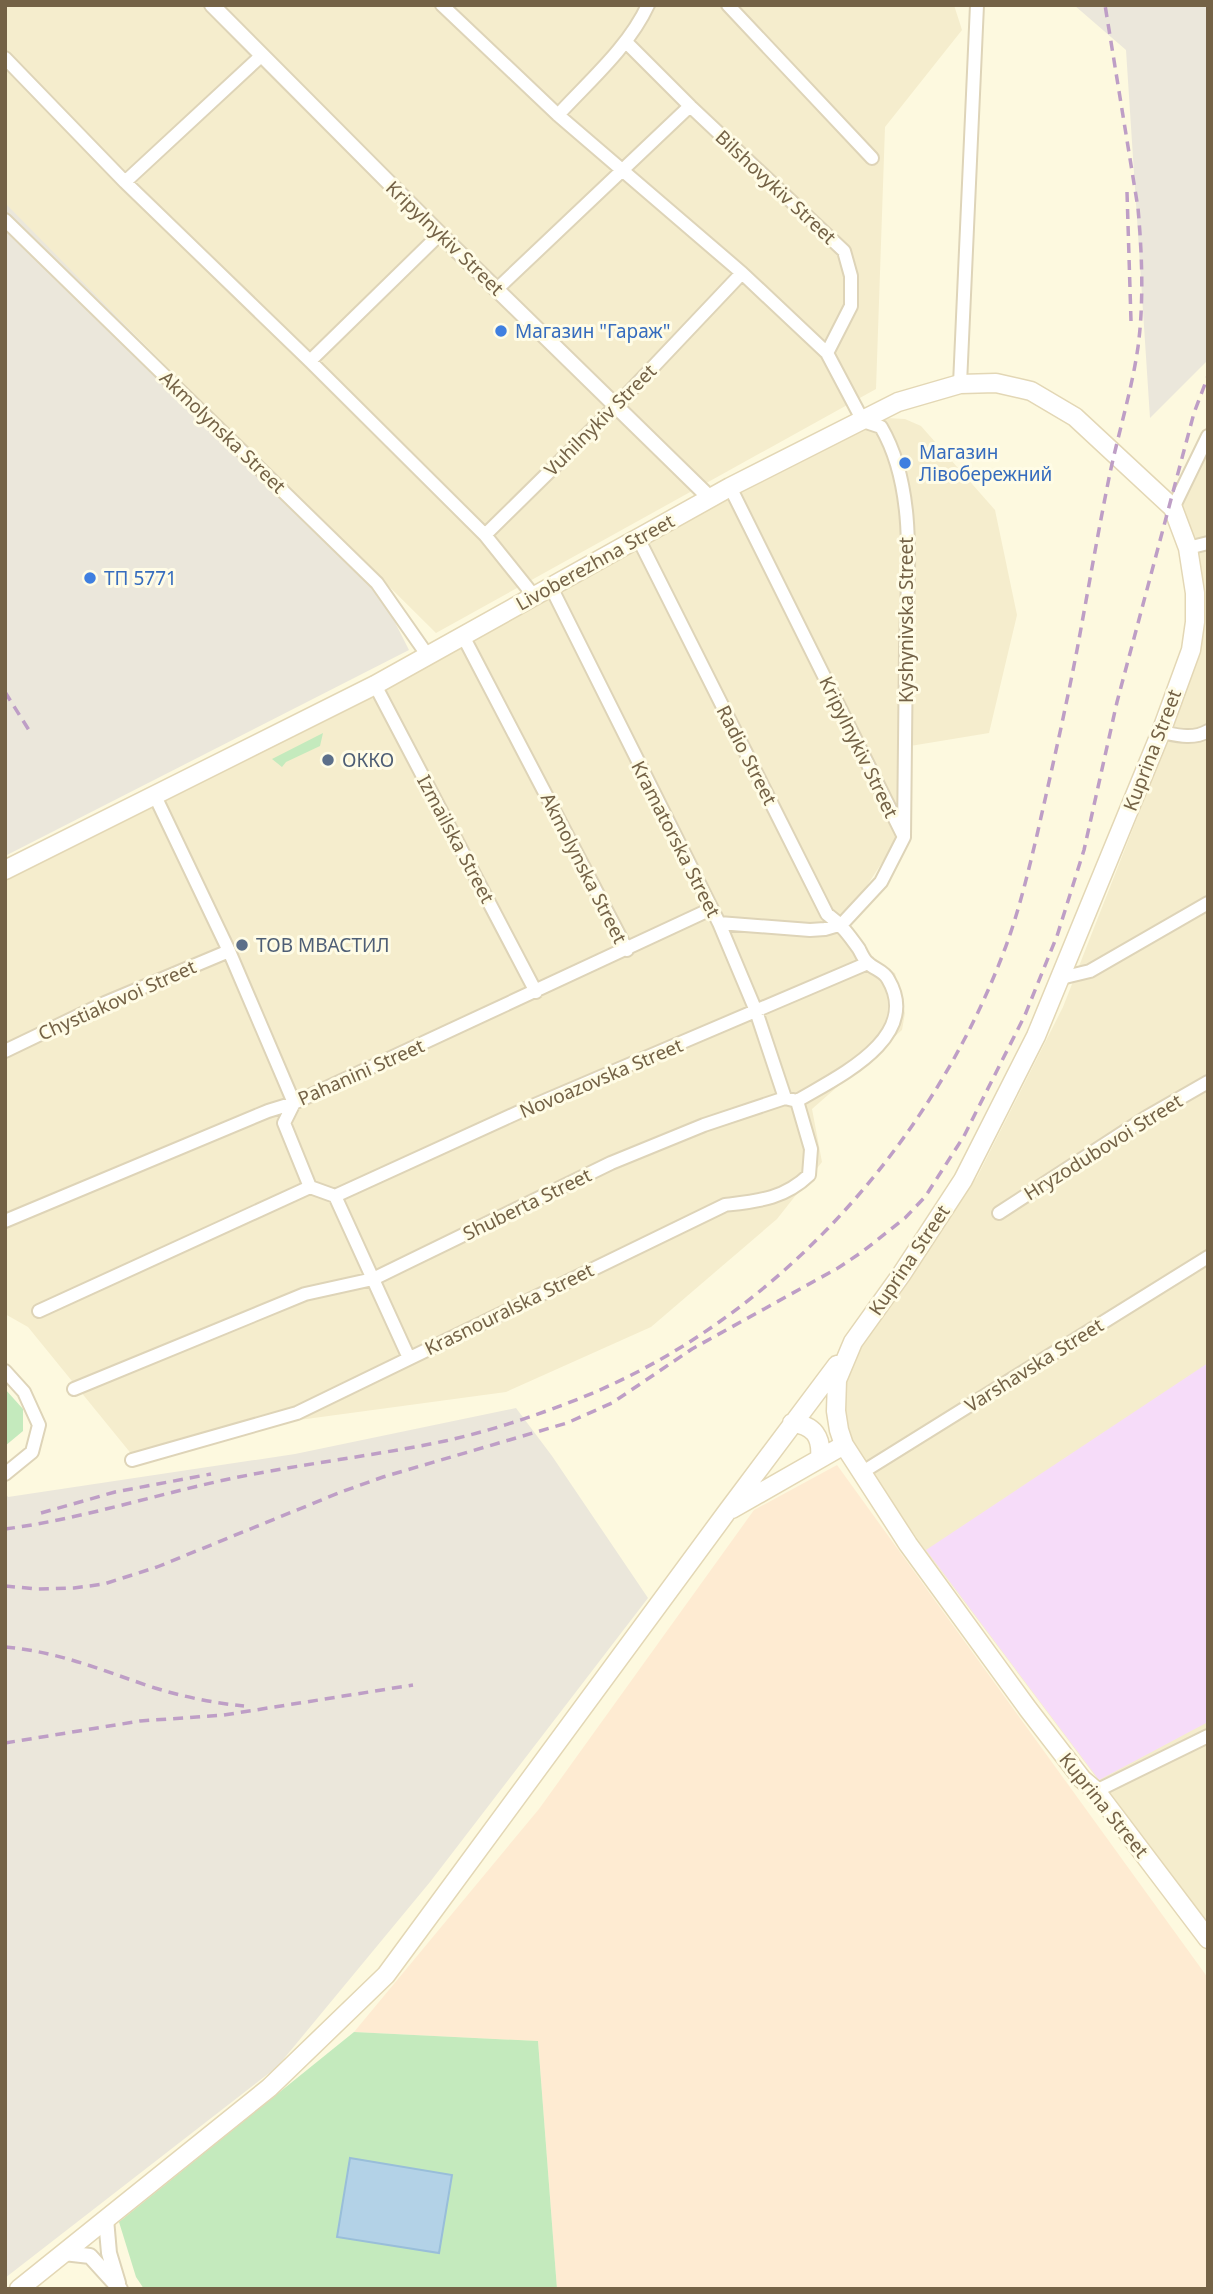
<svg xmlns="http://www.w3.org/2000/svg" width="1213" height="2294" font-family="'Noto Sans',sans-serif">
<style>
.residential{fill:#f5edcd}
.commercial{fill:#feebd2}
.industrial{fill:#ebe7db}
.education{fill:#f6dcf9}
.green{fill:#c4eabd}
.water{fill:#b3d2e7;stroke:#99bed9;stroke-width:2}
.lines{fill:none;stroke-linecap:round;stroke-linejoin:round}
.minor-casing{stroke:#ded4b8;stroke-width:16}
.tertiary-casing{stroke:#ded4b8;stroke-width:18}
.secondary-casing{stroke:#e3d7b5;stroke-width:21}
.minor{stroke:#fff;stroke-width:12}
.tertiary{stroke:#fff;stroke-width:14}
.secondary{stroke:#fff;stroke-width:18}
.rail{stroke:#be9ec6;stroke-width:3.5;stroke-dasharray:10 7;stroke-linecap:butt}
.shop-dot{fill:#3f7fe0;stroke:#fffce6;stroke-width:2.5}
.service-dot{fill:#5c6f8a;stroke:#fffce6;stroke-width:2.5}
.labels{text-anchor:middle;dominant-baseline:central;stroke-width:6;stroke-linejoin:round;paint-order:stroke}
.street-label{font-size:19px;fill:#746246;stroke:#fffce6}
.shop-label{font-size:19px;fill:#366cbe;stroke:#fffce6;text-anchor:start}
.service-label{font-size:19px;fill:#4e5e75;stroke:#fffce6;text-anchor:start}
</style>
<rect width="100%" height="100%" fill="#fdf9df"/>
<path class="residential" d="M5 5H954L962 30 885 127 876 389 436 633 5 206Z
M866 417 905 419 921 426 995 510 1017 615 989 733 898 748V838L842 924 857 958 895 973 905 1013 902 1030 812 1109 822 1162 777 1219 651 1327 506 1392 284 1422 133 1456 28 1327 5 1314V875Z
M1208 451V1926L926 1551 849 1441 843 1429 842 1380 856 1345 977 1177 1063 1007 1179 711 1199 654 1204 623V592L1194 537 1182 503Z"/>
<path class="commercial" d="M837 1465 1208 1978V2289H557L538 2041 354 2032 539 1809 754 1510Z"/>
<path class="industrial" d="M1074 5H1208V360L1150 418 1126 50Z
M5 203 371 575 409 650 5 856Z
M516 1408 552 1456 648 1598 430 1882 277 2067 5 2278V1493L8 1497 295 1454Z"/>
<path class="education" d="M1208 1363V1722L1099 1780 926 1550Z"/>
<path class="green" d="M323 733 320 746 286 762 282 767 272 759Z
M5 1389 23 1409V1431L5 1446Z
M354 2032 538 2041 557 2289H144L136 2277 119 2222Z"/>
<path class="water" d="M350 2158 452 2175 439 2253 337 2237Z"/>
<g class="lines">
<g class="minor-casing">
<path id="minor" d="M442 5 558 115 742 273 827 353 863 421 881 427C918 490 907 578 906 648 905 711 905 774 904 837
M728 5 872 158
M626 42 690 106 844 251 851 276V306L827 353
M5 58 125 182 310 361 485 535 534 596
M558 115C589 81 628 48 648 5
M125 182 262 55
M5 220 377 583 428 656
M497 289 690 106
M310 361 440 234
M960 384 977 5
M1173 508 1208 436
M485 535 617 405 742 273
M1188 548 1208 543
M551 587 719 923 756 1011 785 1098
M463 636 627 950
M375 685 536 992
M1161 732C1176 735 1193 740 1208 731
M155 796 229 951 294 1103 284 1123 310 1187 335 1196 409 1358
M719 923 810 930 825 929 842 924 881 882 904 837 730 487
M1061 978 1090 971 1208 903
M5 1051 105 1003 229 951
M335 1196 530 1107 868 963
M999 1213 1147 1117 1208 1082
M5 1221 268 1111 294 1103 711 909
M39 1311 310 1187
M5 1371 24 1392 39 1425 32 1452 5 1474
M74 1389 305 1294 373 1279 611 1163 704 1125 785 1098 797 1101C837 1077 923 1038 888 979 884 971 874 969 868 963 864 960 861 953 859 949 849 935 841 924 827 914L638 538
M132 1460 297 1413 725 1205C758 1201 784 1199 809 1175L811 1149 797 1101
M861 1473 1208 1257
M1096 1791 1208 1736"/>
</g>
<g class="tertiary-casing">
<path id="tertiary" d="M212 5 440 234 710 498
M106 2219 109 2253 118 2283
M64 2253 90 2256 120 2289"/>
</g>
<g class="secondary-casing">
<path id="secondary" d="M5 870 375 685 730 487 898 402 960 384 996 383 1031 391 1075 417 1173 508 1188 548 1195 593V622L1191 650 1161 732 1036 1036 963 1180 901 1275 853 1342 837 1380 836 1411 839 1430 844 1445 908 1544 1028 1709 1082 1779 1096 1791 1208 1939
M792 1423C814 1425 822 1437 820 1458
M732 1509 844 1445
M19 2289 269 2088 386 1975 726 1513 837 1365"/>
</g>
<use href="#minor" class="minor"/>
<use href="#tertiary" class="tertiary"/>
<use href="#secondary" class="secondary"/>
<path class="rail" d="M1127 192 1131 321
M5 692 32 735
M41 1513 115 1492 211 1474
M5 1529C81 1519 154 1495 229 1479 300 1464 373 1456 445 1441 486 1432 529 1418 568 1403 766 1328 925 1154 1001 959 1017 919 1027 877 1037 835 1051 773 1065 712 1077 650 1088 591 1098 532 1110 473 1119 431 1132 389 1138 347 1144 302 1142 253 1138 208L1105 5
M5 1586 37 1589 74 1588 104 1584 157 1567 341 1492 383 1477 567 1423 612 1403 692 1349 838 1268 862 1252 905 1218 925 1197 964 1136 1025 1015 1057 936 1084 850 1117 702 1194 413 1208 376
M5 1647C61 1652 103 1671 155 1688 184 1697 214 1703 244 1706
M5 1743 140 1721 224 1715 413 1685"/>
</g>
<g class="shop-dot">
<circle cx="501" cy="331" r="7"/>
<circle cx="905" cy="463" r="7"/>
<circle cx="90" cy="578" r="7"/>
</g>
<g class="service-dot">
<circle cx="328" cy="760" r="7"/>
<circle cx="242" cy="945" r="7"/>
</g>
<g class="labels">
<g class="street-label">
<text transform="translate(776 187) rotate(43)">Bilshovykiv Street</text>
<text transform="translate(445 238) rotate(44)">Kripylnykiv Street</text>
<text transform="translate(600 420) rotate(-45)">Vuhilnykiv Street</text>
<text transform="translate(223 432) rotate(44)">Akmolynska Street</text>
<text transform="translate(595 562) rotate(-29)">Livoberezhna Street</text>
<text transform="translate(906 620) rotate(-90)">Kyshynivska Street</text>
<text transform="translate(859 747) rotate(64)">Kripylnykiv Street</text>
<text transform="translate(1152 750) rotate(-69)">Kuprina Street</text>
<text transform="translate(747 755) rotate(63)">Radio Street</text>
<text transform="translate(456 839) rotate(62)">Izmailska Street</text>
<text transform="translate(676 839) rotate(63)">Kramatorska Street</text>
<text transform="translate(584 868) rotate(63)">Akmolynska Street</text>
<text transform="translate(117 1000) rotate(-24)">Chystiakovoi Street</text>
<text transform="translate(361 1072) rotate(-24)">Pahanini Street</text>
<text transform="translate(601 1078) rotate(-23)">Novoazovska Street</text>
<text transform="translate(1103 1147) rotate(-32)">Hryzodubovoi Street</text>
<text transform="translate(527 1204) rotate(-26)">Shuberta Street</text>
<text transform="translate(909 1260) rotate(-56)">Kuprina Street</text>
<text transform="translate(509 1309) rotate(-26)">Krasnouralska Street</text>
<text transform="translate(1034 1365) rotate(-32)">Varshavska Street</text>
<text transform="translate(1104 1805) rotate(51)">Kuprina Street</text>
</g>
<g class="shop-label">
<text x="515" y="331">Магазин "Гараж"</text>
<text x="919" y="452">Магазин<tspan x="919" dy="22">Лівобережний</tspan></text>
<text x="104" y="578">ТП 5771</text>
</g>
<g class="service-label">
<text x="342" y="760">ОККО</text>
<text x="256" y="945">ТОВ МВАСТИЛ</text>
</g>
</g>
<rect width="1213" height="2294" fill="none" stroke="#746246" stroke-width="14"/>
</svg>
